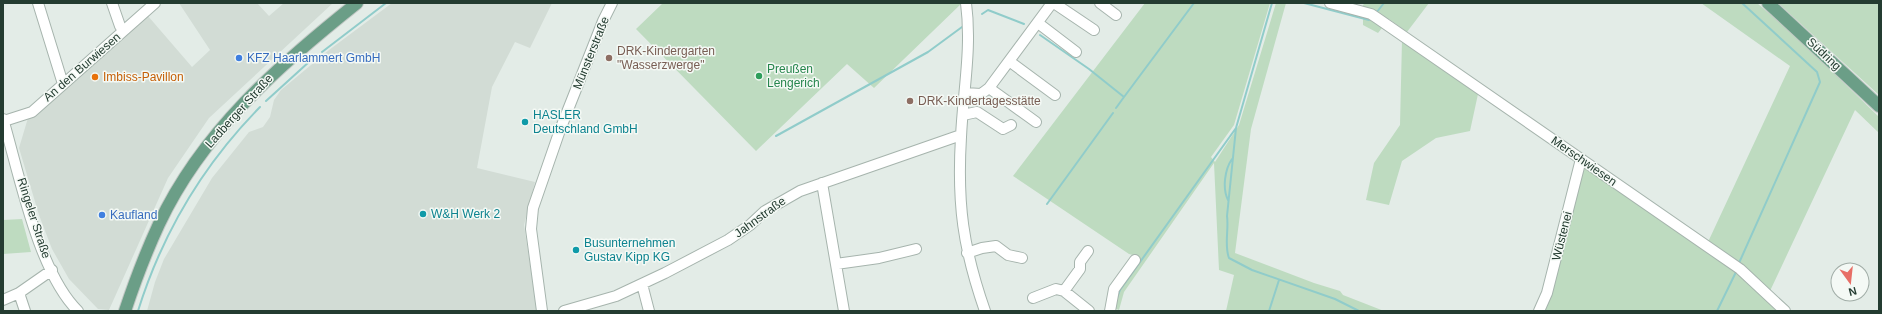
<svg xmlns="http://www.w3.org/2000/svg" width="1882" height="314" font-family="Helvetica,sans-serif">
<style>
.built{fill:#d2dcd5}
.green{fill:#bedbc0}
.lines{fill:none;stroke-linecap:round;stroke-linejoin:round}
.stream{stroke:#90ccca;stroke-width:2}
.minor-casing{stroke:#a6b4ad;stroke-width:12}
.major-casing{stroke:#c2c8c5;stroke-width:14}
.minor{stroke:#fff;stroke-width:10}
.major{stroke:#6b9e87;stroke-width:12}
.shop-dot{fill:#3f7fe0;stroke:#f4f9f5;stroke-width:1.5}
.education-dot{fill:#8d6e63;stroke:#f4f9f5;stroke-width:1.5}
.leisure-dot{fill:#2e9e5b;stroke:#f4f9f5;stroke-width:1.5}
.food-dot{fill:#e8710a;stroke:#f4f9f5;stroke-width:1.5}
.culture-dot{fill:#0f9aa8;stroke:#f4f9f5;stroke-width:1.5}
.labels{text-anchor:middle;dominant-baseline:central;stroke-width:3;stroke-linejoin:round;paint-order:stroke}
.education-label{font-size:12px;fill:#785e54;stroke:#f4f9f5;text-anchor:start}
.street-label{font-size:12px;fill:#243c31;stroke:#f4f9f5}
.shop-label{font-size:12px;fill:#366cbe;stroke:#f4f9f5;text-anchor:start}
.leisure-label{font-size:12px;fill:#27864d;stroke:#f4f9f5;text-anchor:start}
.food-label{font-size:12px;fill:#c56008;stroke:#f4f9f5;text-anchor:start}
.culture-label{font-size:12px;fill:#0d838f;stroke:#f4f9f5;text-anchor:start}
</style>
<rect width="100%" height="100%" fill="#e3ece7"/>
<path class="built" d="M179 3H257L269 16 284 3H333L209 118 168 178 109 310 98 309 69 279 52 249 39 215 19 148 28 118 148 16 192 67 210 50Z
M392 3H552L530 48 515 42 492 87 477 168 535 182 524 225 537 311H147L155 282 164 259 212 178 249 132 263 127 270 117 274 100 281 90 329 50Z"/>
<path class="green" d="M663 3H962L874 88 847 64 756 151 636 29Z
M1145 3H1270L1234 125 1211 157 1215 162 1239 125 1276 3H1286L1251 129 1235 253 1314 283 1340 291 1343 295 1384 311H1226L1234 275 1219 270 1214 163 1124 292 1119 310 1114 308 1117 290 1140 257 1129 254 1013 176Z
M1365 3H1429L1407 32 1389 19 1378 33 1363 25V5Z
M1701 3H1757L1803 43 1879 117V133L1855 110 1770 291 1708 242 1790 66Z
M1778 3H1879V95Z
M1402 40 1478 94 1470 131 1436 138 1402 161 1389 205 1366 200 1374 163 1400 125Z
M1583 164 1741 275 1779 311H1543Z
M22 219 31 252 3 254V220Z"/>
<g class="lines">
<path class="stream" d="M1304 3 1369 20 1372 18
M1376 13 1384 3
M982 14 988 10 1024 24
M1040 35 1089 69 1124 97 1194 3
M322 52 386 3
M266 101 310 61
M1116 108 1124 97
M1236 128 1227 216C1229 230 1224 245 1229 258L1252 270 1335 299 1359 311
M776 136 928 52 962 27
M1228 200C1222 188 1225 169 1232 159
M1047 204 1113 113
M1739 263 1820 82 1817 72 1742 3
M1117 298 1120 290 1236 128 1272 3
M138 311C162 234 204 164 260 107
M1269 311 1279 280
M1717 311 1736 272"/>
<g class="minor-casing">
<path id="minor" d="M38 3 63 84
M112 3 120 26 123 31
M966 3C972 48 963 92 961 137 957 204 963 248 985 311
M1054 3 1094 30
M1100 3 1116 15
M1330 3 1371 14 1377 18 1740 269 1785 311
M1038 23 1076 52
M1009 61 1055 95
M989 88 1036 122
M965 93 981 94 989 88 1052 3
M963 115 977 112 1003 129 1011 125
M3 119C19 173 38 272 78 311
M4 121 32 112 155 3
M822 183 844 311
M967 253 982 248 996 246 1008 255 1022 258
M836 264 879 258 916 249
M642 284 649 311
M1064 291 1080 269V262L1088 251
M19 293 25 311
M1033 298 1056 289 1064 291 1089 311
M3 300 19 293 52 270
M542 311 531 229 533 208 560 130 603 21 612 3
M564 311 616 296 665 273 728 240 750 225 765 211 800 191 961 135
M1110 311 1114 289 1135 260
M1539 311 1547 293 1581 159"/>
</g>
<g class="major-casing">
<path id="major" d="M1768 3 1879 106
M125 311C135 281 146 252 159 224 202 132 279 65 357 3"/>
</g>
<use href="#minor" class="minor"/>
<use href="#major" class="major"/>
</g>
<g class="shop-dot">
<circle cx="239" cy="58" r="4"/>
<circle cx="102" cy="215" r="4"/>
</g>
<g class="education-dot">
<circle cx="609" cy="58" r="4"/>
<circle cx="910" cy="101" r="4"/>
</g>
<circle class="leisure-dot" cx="759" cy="76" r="4"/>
<circle class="food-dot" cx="95" cy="77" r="4"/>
<g class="culture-dot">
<circle cx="525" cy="122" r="4"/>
<circle cx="423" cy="214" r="4"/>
<circle cx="576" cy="250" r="4"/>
</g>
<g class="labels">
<g class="education-label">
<text x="617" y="51">DRK-Kindergarten<tspan x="617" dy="14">"Wasserzwerge"</tspan></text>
<text x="918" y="101">DRK-Kindertagesstätte</text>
</g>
<g class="street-label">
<text transform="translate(591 53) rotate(-68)">Münsterstraße</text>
<text transform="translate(1824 54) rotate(43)">Südring</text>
<text transform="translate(82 67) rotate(-41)">An den Burwiesen</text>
<text transform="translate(239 111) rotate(-48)">Ladberger Straße</text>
<text transform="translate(1584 161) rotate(35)">Merschwiesen</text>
<text transform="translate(760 217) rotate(-36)">Jahnstraße</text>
<text transform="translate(34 218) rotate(72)">Ringeler Straße</text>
<text transform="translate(1562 236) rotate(-76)">Wüstenei</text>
</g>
<g class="shop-label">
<text x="247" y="58">KFZ Haarlammert GmbH</text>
<text x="110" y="215">Kaufland</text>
</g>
<g class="leisure-label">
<text x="767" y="69">Preußen<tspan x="767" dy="14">Lengerich</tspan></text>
</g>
<g class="food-label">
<text x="103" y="77">Imbiss-Pavillon</text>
</g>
<g class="culture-label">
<text x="533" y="115">HASLER<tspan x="533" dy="14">Deutschland GmbH</tspan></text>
<text x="431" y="214">W&amp;H Werk 2</text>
<text x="584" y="243">Busunternehmen<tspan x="584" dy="14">Gustav Kipp KG</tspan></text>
</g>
</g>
<rect width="1882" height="314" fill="none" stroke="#243c31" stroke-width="8"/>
<g transform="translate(1850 282) rotate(165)"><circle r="19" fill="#f4f9f5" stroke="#a1ada7"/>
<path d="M0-3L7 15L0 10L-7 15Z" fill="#e76e66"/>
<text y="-6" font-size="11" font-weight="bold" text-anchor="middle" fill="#243c31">N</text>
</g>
</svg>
